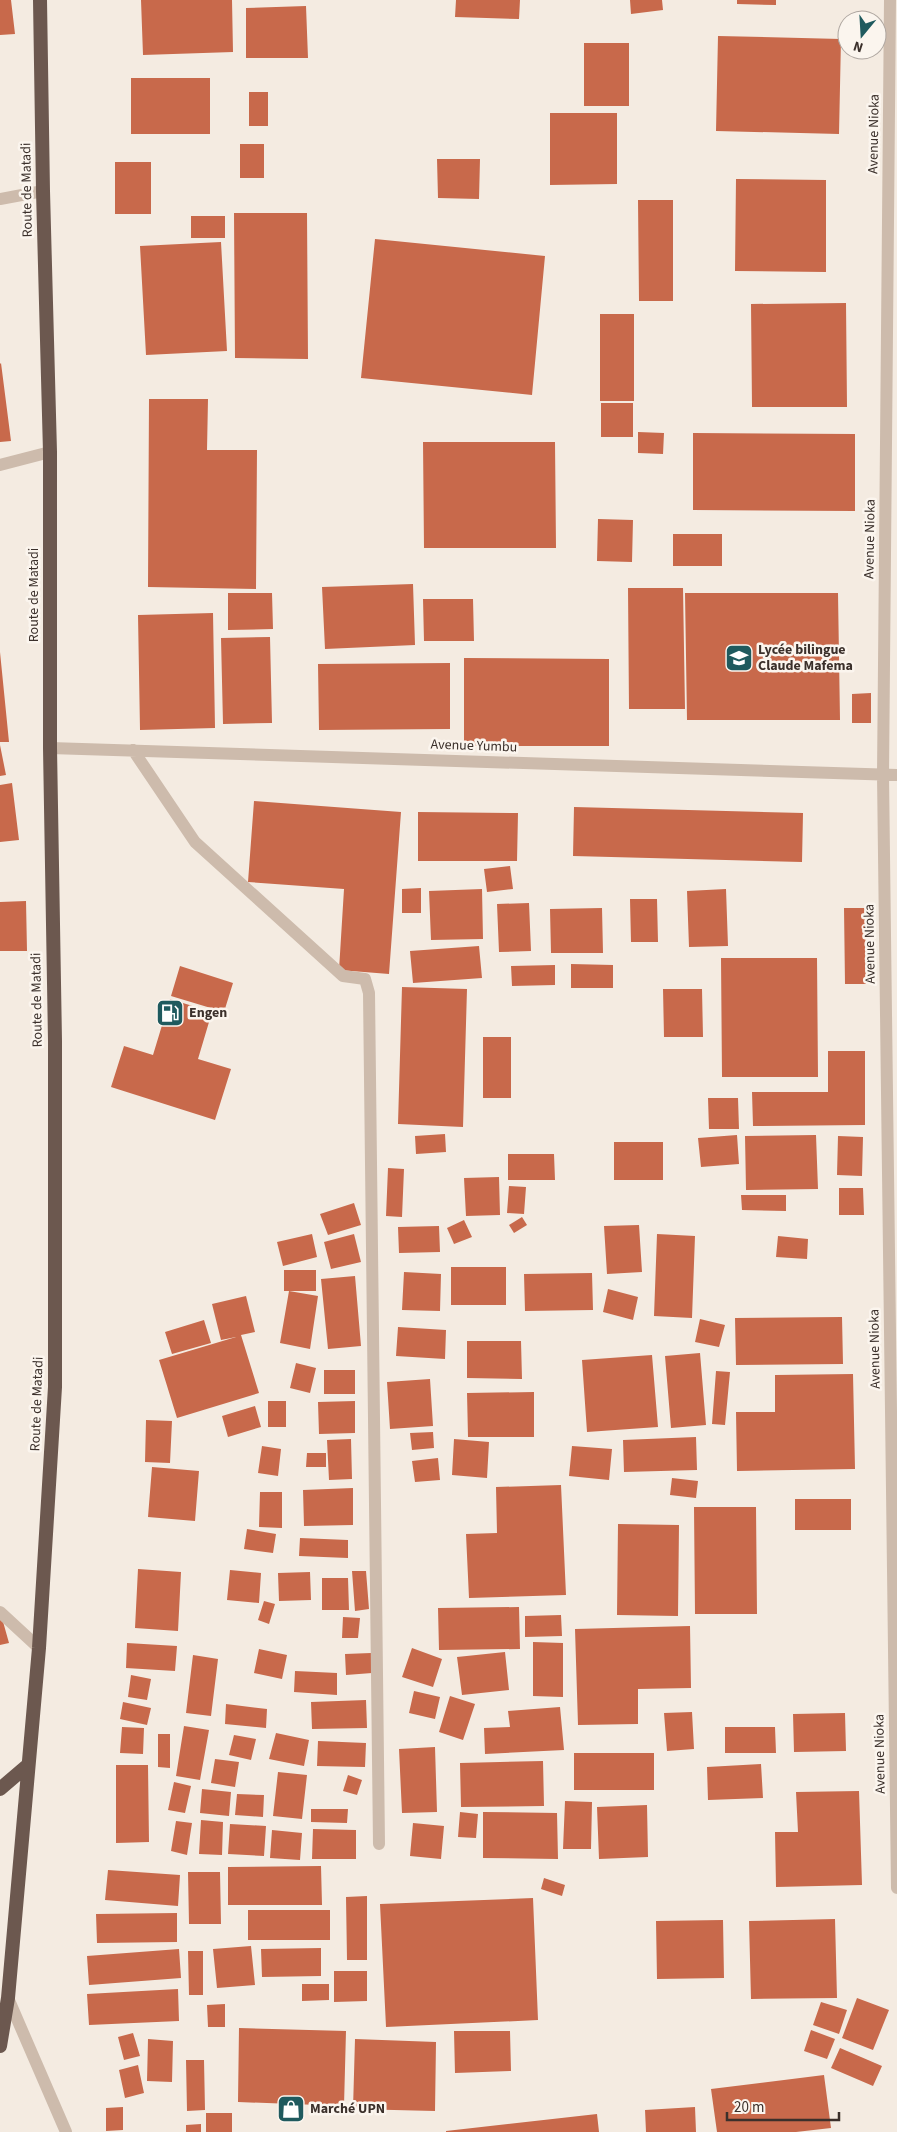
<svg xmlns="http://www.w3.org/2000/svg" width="897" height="2132" font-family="'Source Sans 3',sans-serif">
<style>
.building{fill:#c8694b}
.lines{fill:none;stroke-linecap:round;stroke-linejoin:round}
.minor{stroke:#cdbbac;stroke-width:12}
.trunk{stroke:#6c584f;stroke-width:14}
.labels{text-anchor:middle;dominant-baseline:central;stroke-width:5;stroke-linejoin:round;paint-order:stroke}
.street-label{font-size:14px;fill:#3b302b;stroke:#fbf5ee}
.poi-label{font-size:14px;font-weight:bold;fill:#3b302b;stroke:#fbf5ee;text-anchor:start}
</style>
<rect width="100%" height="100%" fill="#f4ebe1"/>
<path class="building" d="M0 0H11L15 34 0 35Z
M141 0H232L233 52 143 55Z
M456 0H520L519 19 455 17Z
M630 0H662L663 10 631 14Z
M737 0H776V5L737 4Z
M306 6 308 58H246V8Z
M718 36 841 39 839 134 716 131Z
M584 43H629V106H584Z
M131 78H210V134H131Z
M249 92H268V126H249Z
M550 113H617V184L550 185Z
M240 144H264V178H240Z
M437 159H480L479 199 438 198Z
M115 162H151V214H115Z
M736 179 826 180V272L735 271Z
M638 200H673V301H639Z
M234 213H307L308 359 235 358Z
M191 216H225V238H191Z
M375 239 545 256 532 395 361 378Z
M221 242 227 351 146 355 140 246Z
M846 303 847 407H752L751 304Z
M600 314H634V401H600Z
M1 363 11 441 0 442V364Z
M149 399H208L207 450H257L256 589 148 587Z
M601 403H633V437H601Z
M638 432 664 433 663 454 638 453Z
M693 433 855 434V511L693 510Z
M423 442H555L556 548H424Z
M598 519 633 520 632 562 597 561Z
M673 534H722V566H673Z
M413 584 415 645 325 649 322 587Z
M628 588H683L685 709H629Z
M228 593H272L273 629 228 630Z
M685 593H838L840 720H687Z
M423 599H473L474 641H424Z
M213 613 215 728 140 730 138 615Z
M270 637 272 723 223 724 221 638Z
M0 652 9 742H0Z
M464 658 609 659V746H464Z
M450 663V729L319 730 318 664Z
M871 693V723H852V694Z
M0 745 6 775 0 776Z
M12 783 19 840 0 842V785Z
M254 801 401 812 389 974 339 970 344 889 248 882Z
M574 807 803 813 802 862 573 856Z
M418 812 518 813 517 861H418Z
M510 866 513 889 487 892 484 869Z
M421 888V913H402V889Z
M482 889 483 939 431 940 429 891Z
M726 889 728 946 689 947 687 891Z
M630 899H657L658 942H631Z
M26 901 27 951H0V902Z
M529 903 531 951 499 952 497 904Z
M602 908 603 953H551L550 909Z
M844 908H865L866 984H845Z
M479 946 482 978 413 983 410 951Z
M721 958H817L818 1077H722Z
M571 964 613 965V988H571Z
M555 965V985L512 986 511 966Z
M180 966 233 983 224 1012 171 996Z
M402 987 467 989 463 1127 398 1124Z
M663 989H702L703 1037H664Z
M170 999 212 1012 198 1059 231 1069 215 1120 111 1087 124 1046 153 1055Z
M483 1037H511V1098H483Z
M828 1051H865V1125L753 1126 752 1092H828Z
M708 1098H738L739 1129H709Z
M445 1134 446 1152 416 1154 415 1136Z
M737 1135 739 1164 701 1167 698 1138Z
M816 1135 818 1189 746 1190 745 1136Z
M838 1136 863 1137 862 1176 837 1175Z
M614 1142H663V1180H614Z
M508 1154H554L555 1180H508Z
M388 1168 404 1169 402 1217 386 1216Z
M499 1177 500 1215 466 1216 464 1178Z
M509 1186 526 1187 524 1214 507 1213Z
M839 1188H863L864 1215H839Z
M741 1195H786V1211L742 1210Z
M354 1203 361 1225 328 1235 320 1214Z
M522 1217 527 1225 514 1233 509 1225Z
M464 1220 472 1237 454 1244 447 1228Z
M639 1225 642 1272 607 1274 604 1226Z
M439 1226 440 1252 399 1253 398 1227Z
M312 1234 317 1257 283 1266 277 1242Z
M354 1234 361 1262 331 1269 324 1242Z
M657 1234 695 1236 692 1318 654 1316Z
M778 1236 808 1239 807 1259 776 1257Z
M451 1267H506V1305H451Z
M284 1270H316V1291H284Z
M404 1272 441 1274 440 1311 402 1310Z
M592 1273 593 1310 525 1311 524 1274Z
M355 1276 361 1346 328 1349 321 1279Z
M608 1289 638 1297 633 1320 603 1312Z
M289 1291 318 1296 310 1349 280 1343Z
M246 1296 255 1332 241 1335 259 1393 177 1418 159 1360 236 1337 221 1340 212 1304Z
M842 1317 843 1364 736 1365 735 1318Z
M700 1319 725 1325 719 1347 695 1342Z
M204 1320 211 1343 172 1354 165 1332Z
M398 1327 446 1330 445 1359 396 1356Z
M467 1341H521L522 1379 467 1378Z
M700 1353 706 1425 671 1428 665 1356Z
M652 1355 658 1427 587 1432 582 1360Z
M296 1363 316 1368 310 1393 290 1388Z
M324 1370H355V1394H324Z
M716 1371 730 1372 725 1425 712 1424Z
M853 1374 855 1469 737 1471 736 1412H775V1375Z
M430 1379 433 1426 390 1429 387 1382Z
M534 1392V1437H468L467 1393Z
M268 1401H286V1427H268Z
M355 1401V1433L319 1434 318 1402Z
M255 1406 261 1427 228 1437 222 1416Z
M146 1420 172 1421 170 1463 145 1462Z
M433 1432 434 1448 412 1450 410 1433Z
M696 1437 697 1470 624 1472 623 1440Z
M351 1439 352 1479 329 1480 327 1440Z
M454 1439 489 1442 487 1478 452 1475Z
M262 1446 281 1449 278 1476 258 1473Z
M572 1446 612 1449 609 1480 569 1476Z
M307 1453H326V1467H306Z
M438 1458 440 1480 415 1482 412 1461Z
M152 1467 199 1471 195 1521 148 1517Z
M672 1478 698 1481 696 1498 670 1495Z
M561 1485 566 1595 469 1598 466 1534 497 1533 496 1487Z
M353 1488V1525L304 1526 303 1490Z
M260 1492H282V1528L259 1527Z
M795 1499H851V1530H795Z
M694 1507H756L757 1614H695Z
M618 1524 679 1525 678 1616 617 1615Z
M247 1529 276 1534 273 1553 244 1549Z
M300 1538 348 1540V1558L299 1556Z
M138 1569 181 1572 178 1631 135 1628Z
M230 1570 261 1573 259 1603 227 1600Z
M352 1571H366L369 1609 355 1611Z
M310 1572 311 1600 279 1601 278 1573Z
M322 1578H348L349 1610H322Z
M264 1601 275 1604 269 1624 258 1620Z
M519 1607 520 1649 439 1650 438 1608Z
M561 1615 562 1636 525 1637V1616Z
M343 1617 360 1618 358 1638H342Z
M2 1618 9 1643 0 1645V1619Z
M690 1626 691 1688 638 1689V1724L578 1725 575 1629Z
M533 1642 563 1643V1697L533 1696Z
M127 1643 177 1646 175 1671 126 1668Z
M412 1648 442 1659 433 1687 402 1677Z
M259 1649 287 1655 282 1679 254 1673Z
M505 1652 509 1690 462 1695 457 1657Z
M371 1653 372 1673 346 1675 345 1654Z
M193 1655 218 1659 211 1716 186 1713Z
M295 1671 337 1673V1695L294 1692Z
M131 1675 151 1679 147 1700 128 1697Z
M414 1691 440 1697 435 1719 409 1713Z
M450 1696 475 1704 463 1740 439 1732Z
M366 1700 367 1728 312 1729 311 1702Z
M123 1702 151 1708 147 1725 120 1719Z
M226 1704 267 1709 266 1728 225 1724Z
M560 1707 564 1750 485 1754 484 1728 510 1727 508 1711Z
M692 1712 694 1749 667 1751 664 1713Z
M845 1713 846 1751 794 1752 793 1714Z
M184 1726 209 1730 200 1780 176 1776Z
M122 1727 144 1728 143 1754 120 1753Z
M725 1727H775L776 1753H725Z
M276 1733 309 1740 304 1766 269 1759Z
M158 1734H170V1768L158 1767Z
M234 1735 256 1739 251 1760 229 1755Z
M318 1741 366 1743 365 1767 317 1766Z
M435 1747 437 1812 402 1813 399 1749Z
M574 1753H654V1790H574Z
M215 1759 239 1762 235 1787 211 1783Z
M543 1761 544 1806 461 1807 460 1763Z
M761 1764 763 1798 708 1800 707 1767Z
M116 1765H148L149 1842 116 1843Z
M278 1772 307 1775 302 1819 273 1816Z
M348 1775 362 1780 357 1795 343 1791Z
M174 1782 191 1786 185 1813 168 1810Z
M202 1789 231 1792 229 1816 200 1813Z
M859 1791 862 1885 776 1887 775 1832H798L796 1792Z
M237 1794 264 1795 263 1817 235 1815Z
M565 1801 592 1802 591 1849H563Z
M647 1805 648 1857 599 1859 597 1807Z
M311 1809H348L347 1823 311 1822Z
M460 1812 478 1814 476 1838 458 1837Z
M483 1812 557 1813 558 1859 483 1858Z
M201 1820 223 1822 222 1855 199 1854Z
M176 1821 192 1823 187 1855 171 1851Z
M413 1823 444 1826 441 1859 410 1856Z
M230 1824 266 1826 264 1856 228 1854Z
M313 1829 356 1830V1859H312Z
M272 1830 302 1833 300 1860 270 1858Z
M321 1866 322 1905H228V1867Z
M108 1870 180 1875 178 1906 105 1900Z
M188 1872H220L221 1924H189Z
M544 1878 565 1885 562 1896 541 1889Z
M367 1896V1960H347L346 1897Z
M533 1898 538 2020 386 2027 380 1904Z
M248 1910H330V1940H248Z
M177 1913V1942L97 1943 96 1914Z
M835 1919 837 1998 751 1999 749 1921Z
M723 1920 724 1978 657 1979 656 1921Z
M251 1946 255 1985 217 1988 213 1949Z
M321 1948V1976L262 1977 261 1949Z
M179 1949 181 1978 89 1985 87 1956Z
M188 1951H203V1995H189Z
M334 1971H367V2001L334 2002Z
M302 1984H329V2000L302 2001Z
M178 1989 179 2021 89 2025 87 1994Z
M857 1998 889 2010 873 2050 842 2038Z
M821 2002 847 2010 839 2034 813 2025Z
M225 2004V2027H208L207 2005Z
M239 2028 346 2031 344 2106 238 2102Z
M811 2030 835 2039 827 2059 804 2051Z
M454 2031H510L511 2071 455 2073Z
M133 2033 140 2056 124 2060 118 2037Z
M148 2039 173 2041 172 2082 147 2081Z
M355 2039 436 2042 435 2111 353 2109Z
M840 2048 882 2066 873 2086 831 2068Z
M186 2060H204L205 2110 187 2111Z
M138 2065 144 2093 125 2098 119 2070Z
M824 2075 831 2128 796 2132H717L711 2089Z
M123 2107V2130L106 2131V2108Z
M695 2107 696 2132H646L645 2110Z
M206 2113H232V2132H206Z
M597 2114 599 2132H446V2131Z
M201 2124V2132H186V2125Z"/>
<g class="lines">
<path class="minor" d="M890 0 883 775 897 1888
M0 199 43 191
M0 465 50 452
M50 748 897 775
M133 750 195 842 343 976 365 979 369 993 379 1844
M0 1612 39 1648
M8 1998 66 2132"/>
<path class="trunk" d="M0 1789 28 1765
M0 2046 8 1998 39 1648 55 1387V1041L50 748V452L43 191 40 0"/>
</g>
<defs>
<g id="school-square" transform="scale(1.4375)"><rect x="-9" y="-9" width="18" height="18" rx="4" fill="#1f5a5e" stroke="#fbf5ee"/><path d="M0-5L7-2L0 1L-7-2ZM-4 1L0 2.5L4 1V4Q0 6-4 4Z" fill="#fff"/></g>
<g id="fuel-square" transform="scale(1.4375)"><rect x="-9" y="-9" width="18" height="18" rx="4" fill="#1f5a5e" stroke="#fbf5ee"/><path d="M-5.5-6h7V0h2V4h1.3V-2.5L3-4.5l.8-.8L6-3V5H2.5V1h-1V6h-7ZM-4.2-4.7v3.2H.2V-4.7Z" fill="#fff"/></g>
<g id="shop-square" transform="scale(1.4375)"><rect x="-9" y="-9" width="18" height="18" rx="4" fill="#1f5a5e" stroke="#fbf5ee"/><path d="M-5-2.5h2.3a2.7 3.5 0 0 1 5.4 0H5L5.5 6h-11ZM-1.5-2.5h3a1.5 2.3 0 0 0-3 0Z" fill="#fff"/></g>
</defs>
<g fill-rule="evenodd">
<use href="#school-square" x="739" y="658"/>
<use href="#fuel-square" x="170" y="1013"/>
<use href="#shop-square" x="291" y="2109"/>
</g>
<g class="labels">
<g class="street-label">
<text transform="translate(874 134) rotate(-89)">Avenue Nioka</text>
<text transform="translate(27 190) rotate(-91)">Route de Matadi</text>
<text transform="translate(870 539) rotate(-89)">Avenue Nioka</text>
<text transform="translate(34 595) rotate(-90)">Route de Matadi</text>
<text transform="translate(474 746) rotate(2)">Avenue Yumbu</text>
<text transform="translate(870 944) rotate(-91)">Avenue Nioka</text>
<text transform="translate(37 1000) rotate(-91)">Route de Matadi</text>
<text transform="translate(875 1349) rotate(-91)">Avenue Nioka</text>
<text transform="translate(37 1404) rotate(-88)">Route de Matadi</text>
<text transform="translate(880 1754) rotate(-91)">Avenue Nioka</text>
</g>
<g class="poi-label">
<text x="758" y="650">Lycée bilingue<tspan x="758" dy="16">Claude Mafema</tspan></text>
<text x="189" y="1013">Engen</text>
<text x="310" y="2109">Marché UPN</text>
</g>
</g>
<g transform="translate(862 35) rotate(198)"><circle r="24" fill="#fbf5ee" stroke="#aea6a0"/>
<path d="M0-4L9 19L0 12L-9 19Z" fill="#1f5a5e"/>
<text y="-8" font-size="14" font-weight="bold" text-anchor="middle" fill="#3b302b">N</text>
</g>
<path d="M727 2112v8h112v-8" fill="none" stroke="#3b302b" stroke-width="2.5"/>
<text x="734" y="2112" font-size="15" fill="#3b302b" stroke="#fbf5ee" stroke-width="4" paint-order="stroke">20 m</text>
</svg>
